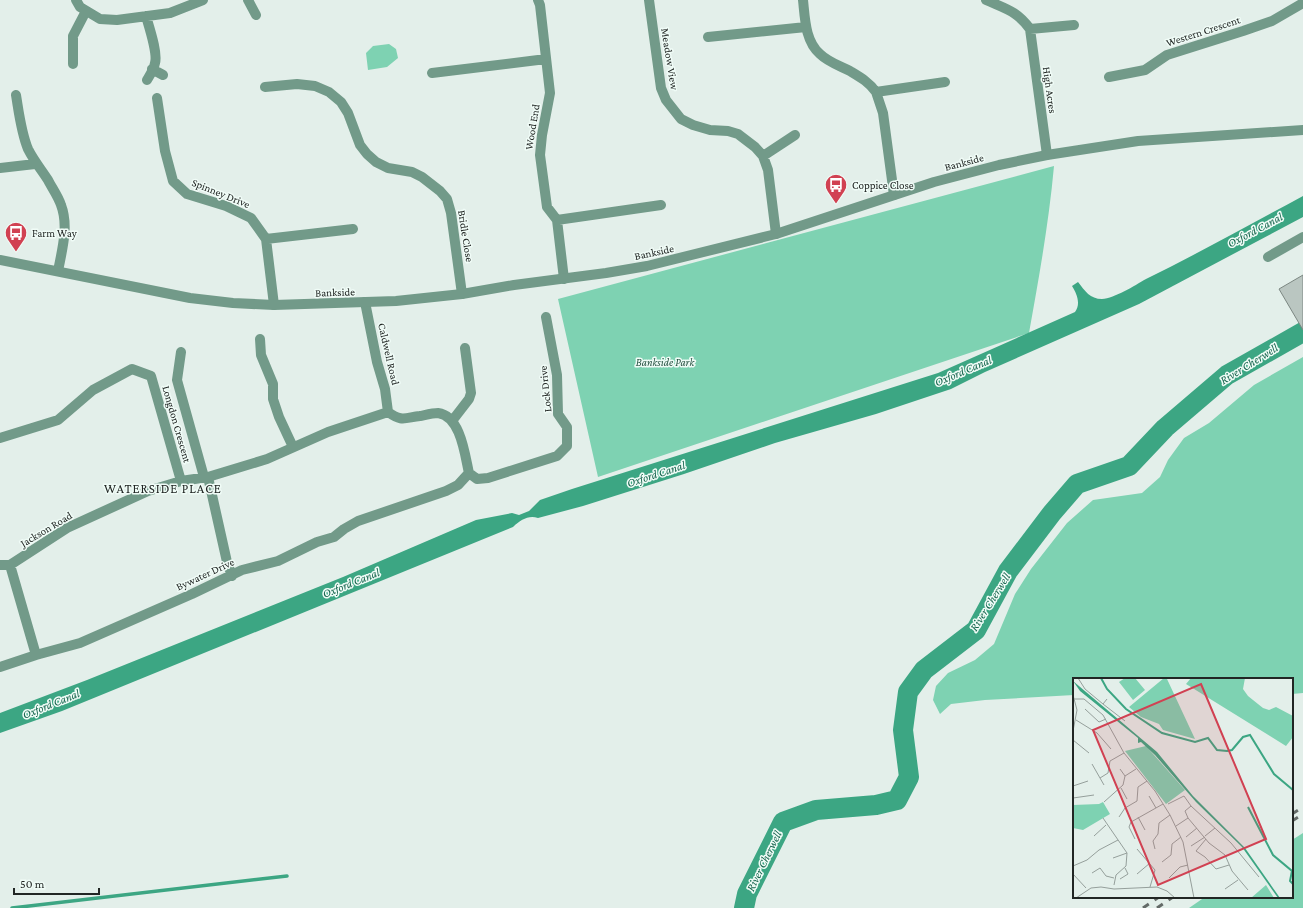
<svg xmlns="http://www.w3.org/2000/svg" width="1303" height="908" font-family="'Crimson Pro',serif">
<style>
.green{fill:#7ed2b2}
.water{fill:#3ca683}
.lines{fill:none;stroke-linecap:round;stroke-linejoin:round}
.stream{stroke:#3ca683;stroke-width:3.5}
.river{stroke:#3ca683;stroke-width:20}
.building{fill:#bac6c1;stroke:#7c8782}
.minor{stroke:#729a89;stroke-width:10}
.tertiary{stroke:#729a89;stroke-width:10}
.rail{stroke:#646b68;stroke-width:3;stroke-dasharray:7 7;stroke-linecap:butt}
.labels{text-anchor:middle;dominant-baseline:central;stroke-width:3;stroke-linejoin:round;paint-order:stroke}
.street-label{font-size:11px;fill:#212624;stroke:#f0fcf7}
.poi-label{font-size:11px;fill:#212624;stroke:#f0fcf7;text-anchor:start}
.park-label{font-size:11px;font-style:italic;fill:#224e3e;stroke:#f0fcf7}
.water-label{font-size:12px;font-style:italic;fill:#14644c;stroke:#f0fcf7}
.quarter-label{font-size:13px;letter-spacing:1px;fill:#212624;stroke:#f0fcf7}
.inset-river{fill:none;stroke:#3ca683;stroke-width:2}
.inset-road{fill:none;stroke:#959f9b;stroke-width:1}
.view{fill:#d14152;fill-opacity:0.15;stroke:#d14152;stroke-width:2}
.inset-edge{fill:none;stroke:#212624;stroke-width:2}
</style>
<rect width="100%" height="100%" fill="#e3efea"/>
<path class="green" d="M389 44 396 49 398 58 387 67 368 70 366 53 373 46Z
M1054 166C1049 222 1039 277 1029 333L598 477 558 299Z
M1303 357V693L1292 694V679H1074V695L985 700 951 704 940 714 933 700 936 686 948 673 975 660 994 644 1015 594 1031 569 1067 523 1093 500 1142 493 1160 477 1168 460 1184 438 1209 423 1254 385Z
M1303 833V908H1189L1205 897H1292V840Z"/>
<path class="water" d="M1303 196V217L1139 304 985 372 951 389 876 414 775 443 684 474 583 506 538 518C528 515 521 520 513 527L62 711 0 733V713L87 680 343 577 476 520 512 513 519 515 529 511 540 500 572 489 938 373 1075 312C1081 304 1077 294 1072 286L1078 282C1085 291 1090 299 1102 299 1115 298 1134 286 1146 279 1199 253 1251 224 1303 196Z"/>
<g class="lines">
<path class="stream" d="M12 908 287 876"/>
<path class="river" d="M744 908 747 894 783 822 816 810 876 805 897 800 909 777 903 730 908 692 924 670 976 630 1008 571 1052 513 1077 484 1129 466 1165 428 1227 375 1303 332"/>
</g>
<path class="building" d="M1303 275V330L1279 289Z"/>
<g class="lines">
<path class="minor" d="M76 0 80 7 100 19 117 20 170 13 203 0
M248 0 256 15
M538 0 540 5 550 93 542 135 540 155 547 207 557 220 564 279
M649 0 661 88 666 100 681 119 693 125 710 130 728 131 738 134 755 147 763 156 768 170 776 234
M803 0C805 18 805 41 820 54 828 62 840 66 850 71 860 77 869 82 876 92L945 82
M986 0C1006 9 1017 11 1030 29L1047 155
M146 16C149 27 158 53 155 63 154 69 150 75 147 80
M1030 29 1074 25
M708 37 806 27
M73 64V36L86 11
M152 69 163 75
M432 73 546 59
M1109 77 1145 70 1167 55 1243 31 1272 21 1303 3
M265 87 297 84 315 86 329 92 341 102 348 113 360 145 367 154 376 162 388 168 412 172 422 177 440 191 447 199 451 213 462 294
M876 92 883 113 894 195
M16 95C19 113 21 132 28 149 34 161 41 169 48 180 52 188 58 196 61 205 69 226 62 250 58 271
M157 98 165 151 173 181 187 194 226 206 251 218 266 239 274 305
M763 156 795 135
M0 168 35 164
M557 220 661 205
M266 239 353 229
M1268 257 1303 237
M365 302 377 362 385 389 388 412C402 422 404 418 420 416 425 415 433 413 438 413 461 416 465 456 469 473
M260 339 261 355 273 384V399L279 417 293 447
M181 352 177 380 204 477
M452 421 469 399 471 393 465 348
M0 438 58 420 93 390 132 369 151 376 181 481
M469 473 477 479 488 478 557 456 567 446V427L558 414 557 375 546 317
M208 477 227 562 232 576
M0 565H10L67 528 148 491 181 481 208 477 267 459 328 432 388 412
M10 565 36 655
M0 667 36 655 80 643 192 594 242 570 278 561 317 542 334 537 344 529 358 521 446 491 458 485 469 473"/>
<path class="tertiary" d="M0 260 190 298 233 303 274 305 396 301 462 294 514 285 606 273 647 266 776 234 934 182 999 165 1047 155 1138 141 1303 130"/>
<path class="rail" d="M1292 814 1303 807
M1292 821 1303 814
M1143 908 1159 897
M1157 908 1173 897"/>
</g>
<defs>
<g id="bus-pin" transform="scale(1.15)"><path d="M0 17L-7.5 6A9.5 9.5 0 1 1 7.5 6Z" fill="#d14152" stroke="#f0fcf7"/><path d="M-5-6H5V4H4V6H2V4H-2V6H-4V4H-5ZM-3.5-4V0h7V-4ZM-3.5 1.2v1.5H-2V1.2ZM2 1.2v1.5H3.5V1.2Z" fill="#fff"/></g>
</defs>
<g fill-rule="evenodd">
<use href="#bus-pin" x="836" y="185"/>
<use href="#bus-pin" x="16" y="233"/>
</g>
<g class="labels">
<g class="street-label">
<text transform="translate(1203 31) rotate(-18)">Western Crescent</text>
<text transform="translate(670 59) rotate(81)">Meadow View</text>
<text transform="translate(1050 90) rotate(82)">High Acres</text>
<text transform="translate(532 127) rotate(-81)">Wood End</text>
<text transform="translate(964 162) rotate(-15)">Bankside</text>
<text transform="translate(221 193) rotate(22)">Spinney Drive</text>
<text transform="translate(466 236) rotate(81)">Bridle Close</text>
<text transform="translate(654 252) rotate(-12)">Bankside</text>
<text transform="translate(335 292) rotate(-2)">Bankside</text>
<text transform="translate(389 354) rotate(77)">Caldwell Road</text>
<text transform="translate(545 389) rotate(-96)">Lock Drive</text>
<text transform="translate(177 424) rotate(74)">Longdon Crescent</text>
<text transform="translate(46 529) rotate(-31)">Jackson Road</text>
<text transform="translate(205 574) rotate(-25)">Bywater Drive</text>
</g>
<g class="poi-label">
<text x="852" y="185">Coppice Close</text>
<text x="32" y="233">Farm Way</text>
</g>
<g class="park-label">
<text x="665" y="362">Bankside Park</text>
</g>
<g class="water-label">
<text transform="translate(1255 230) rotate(-28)">Oxford Canal</text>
<text transform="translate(1249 364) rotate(-32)">River Cherwell</text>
<text transform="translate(963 371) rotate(-23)">Oxford Canal</text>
<text transform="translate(656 474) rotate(-18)">Oxford Canal</text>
<text transform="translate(351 583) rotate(-22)">Oxford Canal</text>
<text transform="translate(990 602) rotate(-58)">River Cherwell</text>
<text transform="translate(51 704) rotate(-22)">Oxford Canal</text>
<text transform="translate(764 861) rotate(-64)">River Cherwell</text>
</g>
<g class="quarter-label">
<text x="163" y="488">WATERSIDE PLACE</text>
</g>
</g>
<g transform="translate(1073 678)">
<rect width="220" height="220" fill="#e3efea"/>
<path d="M52 0H62L72 12 60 22 46 4ZM91 0 94 1 122 61 90 52 86 46 68 39 56 29ZM118 0H172L170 11 175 18 190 30 196 32 203 29 220 38V59L213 68 113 6ZM73 68 112 112 93 126 52 73ZM30 124 37 136 10 152 0 150V127L26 126ZM193 207 201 220H178Z" fill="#7ed2b2"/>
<path d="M0 3 84 74 120 118 172 170 207 220H205L169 169 123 124 82 77 68 64 65 65V60L7 13Z" fill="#3ca683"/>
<path class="inset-river" d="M28 0 34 11 53 31 89 55 122 64 135 60 144 72 154 73 159 72 170 59 177 57 201 96 220 112M175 129 200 177 219 193 217 203 220 206"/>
<path class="inset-road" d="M5 0 12 11 30 26 34 21M0 17 4 32 0 53M1 21H11L30 37 51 75 82 113 97 137 110 164 121 220M30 26 52 43M12 31 26 44 33 41M3 42 24 55 38 71M0 62 16 75M19 86 31 107M52 98 63 91M27 100 35 95 37 83 51 75M0 108 15 103M48 110 54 121M76 118 83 130M0 120 21 117M31 124 50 107 52 98 47 91M95 126 111 118 118 128 158 165 186 199M46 139 52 130 64 123 65 109 74 103M65 139 72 152M30 140 54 175 53 188 43 197 41 207M115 140 136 165 152 177 159 193 175 212M103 148 115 140 112 133 118 128M21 158 33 147M132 158 142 150M113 159 124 150M62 161 56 149 58 144 90 126M133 161 123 173 132 179 143 191 156 187M118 168 132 159M64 171 82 192 77 209M82 171 80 163 85 156 86 145 97 137M40 180 54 175M89 184 98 177 99 166 108 159M0 188 14 182 26 172 45 162M19 195 27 190 33 198 41 200M0 196 13 210M64 196 77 185M96 200 107 189 115 187M47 201 55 196 52 190M152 211 165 202M3 220 18 210 28 209 41 211 84 209 94 213 102 220"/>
<path class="view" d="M128 6 193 161 85 207 20 52Z"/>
<rect width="220" height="220" class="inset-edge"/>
</g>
<path d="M14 888v6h85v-6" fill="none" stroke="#212624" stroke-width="2"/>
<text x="20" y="888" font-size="12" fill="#212624" stroke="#f0fcf7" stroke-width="3" paint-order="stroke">50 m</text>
</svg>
